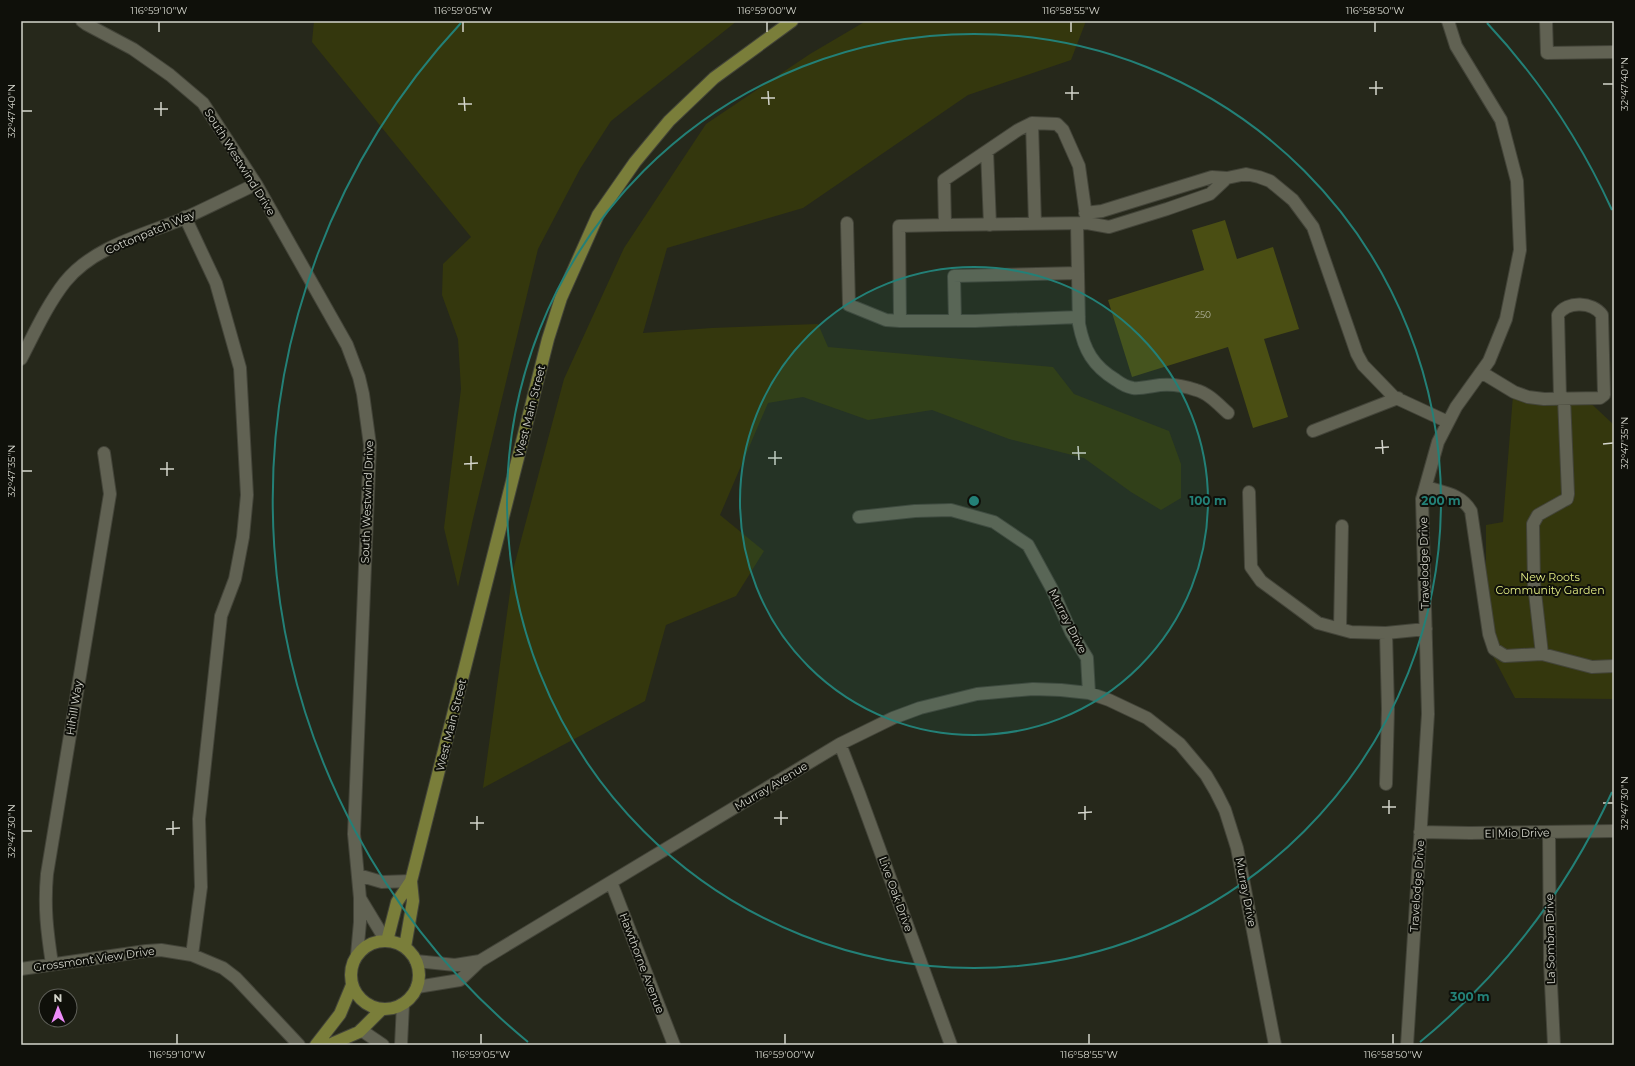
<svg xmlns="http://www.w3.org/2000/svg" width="1635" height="1066" font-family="Montserrat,sans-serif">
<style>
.green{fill:#34370d}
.building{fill:#4a4e13}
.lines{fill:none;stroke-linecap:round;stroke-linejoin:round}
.minor-casing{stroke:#434439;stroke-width:14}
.major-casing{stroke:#434439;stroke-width:14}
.minor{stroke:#616253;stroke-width:12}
.major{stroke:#7a7e3a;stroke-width:12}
.ticks{fill:none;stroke:#d4d5cc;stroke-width:1.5}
.ring{fill:none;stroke:#238077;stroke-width:2}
.labels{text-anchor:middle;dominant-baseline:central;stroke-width:4;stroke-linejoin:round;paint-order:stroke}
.number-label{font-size:9px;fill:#b2b39e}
.street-label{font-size:11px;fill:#d4d5cc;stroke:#0f100a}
.park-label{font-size:11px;fill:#e5ee85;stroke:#0f100a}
.centre{fill:#238077;stroke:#0f100a;stroke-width:2}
.ring-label{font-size:12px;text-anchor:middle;font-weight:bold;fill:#238077;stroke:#0f100a;stroke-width:4;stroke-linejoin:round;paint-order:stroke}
.neatline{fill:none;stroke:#d4d5cc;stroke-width:1.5}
.ticks-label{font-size:10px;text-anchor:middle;fill:#d4d5cc}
</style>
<rect width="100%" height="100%" fill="#26281b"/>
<path class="green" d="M314 21H737L611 121 580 169 538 249 473 519 458 587 444 528 461 389 458 339 442 295 443 264 471 237 312 42Z
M866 21H1086L1071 60 968 95 803 208 667 248 643 333 712 328 818 324 828 347 1053 367 1074 394 1169 431 1181 464V498L1161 510 1131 492 1084 458 1009 439 932 410 868 420 803 397 768 403 720 515 764 551 736 596 666 625 645 701 483 788 513 570 564 379 624 248 706 124 810 54Z
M1513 395H1582L1614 425V699L1515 698 1486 643V525L1503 522Z"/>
<path class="building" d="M1225 220 1237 259 1273 247 1299 329 1264 339 1288 417 1253 428 1228 347 1132 377 1108 300 1204 270 1192 230Z"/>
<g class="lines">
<g class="minor-casing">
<path id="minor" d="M82 21 86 24 133 49 170 75 203 103 256 184 347 345 359 377 363 394 370 445 354 834 360 898V922L357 955
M1546 21 1547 53 1614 52
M1032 123 1035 224
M987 151 990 225
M1085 213 1102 211 1212 177 1227 178 1246 174 1259 177 1270 181 1293 200 1313 227 1357 354 1363 365 1394 397 1448 422
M185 217 216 283 240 368 247 495 243 537 235 579 221 616 199 819 201 887 192 955
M847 223 849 305 886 320 900 321
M1087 223 1079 166 1063 130 1057 124 1032 123 1018 130 944 180 945 225 1087 223 1109 227 1167 209 1210 194 1227 178
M1077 224 1079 324C1084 350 1093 366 1116 380 1120 383 1127 387 1133 388 1141 389 1152 386 1160 385 1171 384 1185 386 1196 390 1208 393 1218 404 1228 413
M945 225 899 226 900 321H975L1079 317
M955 321 954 276 1078 273
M21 359C34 334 47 305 65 282 94 246 144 235 185 218 209 207 233 195 256 184
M1481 372 1514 392 1528 397 1544 399 1600 398 1604 395 1602 315C1593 302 1567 300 1558 315L1560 398
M1313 431 1398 398
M1426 487C1445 493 1461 494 1471 511L1489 634 1494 649 1505 656 1542 654 1592 667 1614 666
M1249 492 1251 567 1261 581 1318 623 1351 632 1386 633
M859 517 915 511 951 510 994 522 1028 545 1052 589 1071 632 1087 658 1089 693
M1340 629 1342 526
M1542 654 1534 584 1533 524 1538 515 1563 501 1567 499 1568 494 1564 398
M840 744 859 793 951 1045
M1386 784 1388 709 1386 633 1426 629
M1420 832 1470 833 1614 831
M1549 833 1550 963 1554 1045
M358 875 382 882 411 881
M611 882 674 1045
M360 898 386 941
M416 961 455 965 480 961
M52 964C47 931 44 907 47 874L110 494 104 453
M21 969 146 951 161 950 192 955 223 968 236 978 299 1045
M417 987 460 980 480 961 611 882 840 744 893 718 920 708 977 694 1033 689 1061 690 1089 693 1109 700 1147 718 1180 744 1206 775 1216 792 1225 810 1237 848 1275 1045
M361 1030 383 1045
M401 1045 403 1004
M1407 1045 1428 714 1422 499 1438 442 1456 407 1489 361 1506 319 1520 250 1517 181 1501 120 1456 46 1448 21"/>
</g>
<g class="major-casing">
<path id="major" d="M387 941 397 902 411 881
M351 975a34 34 0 1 1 68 0a34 34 0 1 1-68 0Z
M405 947 413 901 411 881 548 339 561 298 598 215 635 162 669 121 714 78 792 21
M316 1045 340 1014 352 985
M329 1045 359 1032 382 1009"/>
</g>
<use href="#minor" class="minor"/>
<use href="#major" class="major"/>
</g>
<path class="ticks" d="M159 22V32M463 22V32M767 22V32M1071 22V32M1375 22V32M1376 81V95M1603 84H1613M1072 86V100M1369 88H1383M768 91 769 105M1065 93H1079M464 97 465 111M761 98H775M161 102V116M458 104H472M154 109H168M22 111H32M1382 440 1383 454M1603 444 1613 443M1078 446 1079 460M1375 448 1389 447M775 451V465M1072 453H1086M471 456V470M768 458H782M167 462V476M464 464 478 463M160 469H174M22 471H32M1389 800V814M1603 803H1613M1085 806V820M1382 807H1396M781 811V825M1078 813 1092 812M477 816V830M774 818H788M173 821V835M470 823H484M166 829 180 828M22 831H32M177 1034V1044M481 1034V1044M785 1034V1044M1089 1034V1044M1393 1034V1044"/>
<circle cx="974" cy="501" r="234" fill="#238077" fill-opacity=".12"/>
<g class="ring">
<circle cx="974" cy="501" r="234"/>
<circle cx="974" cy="501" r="467"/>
<path d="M1612 792A701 701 0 0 1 1420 1042M528 1042A701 701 0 0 1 461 23M1487 23A701 701 0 0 1 1612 210"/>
</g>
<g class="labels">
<g class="number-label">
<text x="1203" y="314">250</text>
</g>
<g class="street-label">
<text transform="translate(240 162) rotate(58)">South Westwind Drive</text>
<text transform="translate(150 232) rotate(-23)">Cottonpatch Way</text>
<text transform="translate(530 411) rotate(-76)">West Main Street</text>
<text transform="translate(367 502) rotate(-88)">South Westwind Drive</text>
<text transform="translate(1424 563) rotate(-91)">Travelodge Drive</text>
<text transform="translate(1068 621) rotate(63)">Murray Drive</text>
<text transform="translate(74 708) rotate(-81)">Hihill Way</text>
<text transform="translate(451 725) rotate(-76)">West Main Street</text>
<text transform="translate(771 786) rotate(-31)">Murray Avenue</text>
<text transform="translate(1517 833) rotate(-1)">El Mio Drive</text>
<text transform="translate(1417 886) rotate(-86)">Travelodge Drive</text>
<text transform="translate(1246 892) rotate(79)">Murray Drive</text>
<text transform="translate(896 894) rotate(70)">Live Oak Drive</text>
<text transform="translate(1550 939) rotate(-91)">La Sombra Drive</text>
<text transform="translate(94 959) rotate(-8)">Grossmont View Drive</text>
<text transform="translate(642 963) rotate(69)">Hawthorne Avenue</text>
</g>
<g class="park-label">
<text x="1550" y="577">New Roots<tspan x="1550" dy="13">Community Garden</tspan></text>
</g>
</g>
<circle cx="974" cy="501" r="6" class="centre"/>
<g class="ring-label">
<text x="1208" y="505">100 m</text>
<text x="1441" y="505">200 m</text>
<text x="1470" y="1001">300 m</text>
</g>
<rect width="1635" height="1066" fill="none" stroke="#0f100a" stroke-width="44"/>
<g transform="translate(58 1008) rotate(359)"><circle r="19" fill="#0f100a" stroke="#5e5f58"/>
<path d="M0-3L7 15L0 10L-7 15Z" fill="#ed8cf9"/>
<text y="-6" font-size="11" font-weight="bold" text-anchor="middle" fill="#d4d5cc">N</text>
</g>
<rect x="22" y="22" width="1591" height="1022" class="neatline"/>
<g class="ticks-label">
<text x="159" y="14">116°59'10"W</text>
<text x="463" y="14">116°59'05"W</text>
<text x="767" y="14">116°59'00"W</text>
<text x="1071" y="14">116°58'55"W</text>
<text x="1375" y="14">116°58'50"W</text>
<text transform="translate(1624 84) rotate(-90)" y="4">32°47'40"N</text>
<text transform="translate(11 111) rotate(-90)" y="4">32°47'40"N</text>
<text transform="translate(1624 443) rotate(-90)" y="4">32°47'35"N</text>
<text transform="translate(11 471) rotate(-90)" y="4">32°47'35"N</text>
<text transform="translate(1624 803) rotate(-90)" y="4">32°47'30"N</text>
<text transform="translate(11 831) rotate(-90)" y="4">32°47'30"N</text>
<text x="177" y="1058">116°59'10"W</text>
<text x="481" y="1058">116°59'05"W</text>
<text x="785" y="1058">116°59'00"W</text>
<text x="1089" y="1058">116°58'55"W</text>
<text x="1393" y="1058">116°58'50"W</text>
</g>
</svg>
